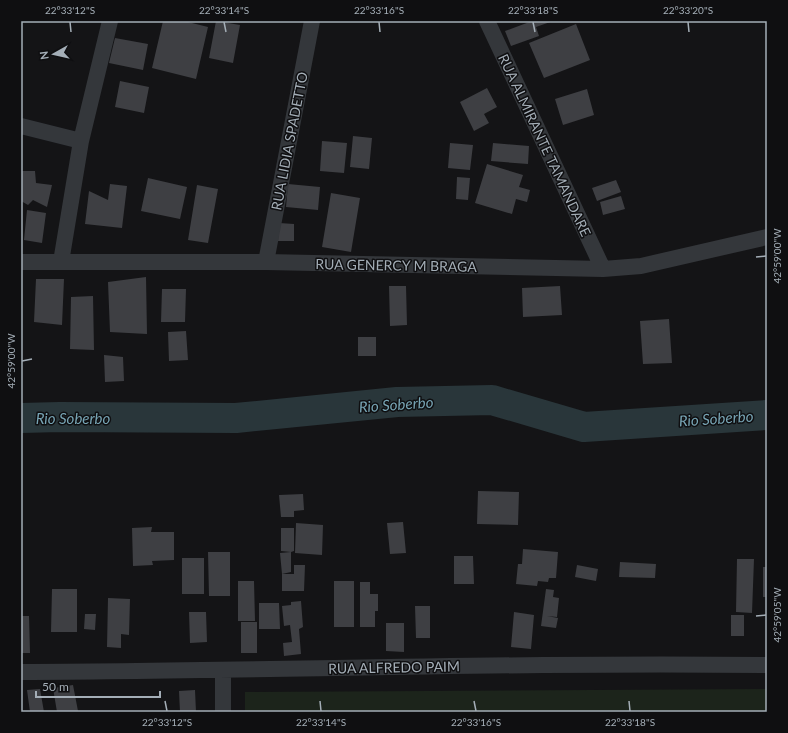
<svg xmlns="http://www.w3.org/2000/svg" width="788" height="733" font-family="Lato,sans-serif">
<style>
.green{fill:#1c241b}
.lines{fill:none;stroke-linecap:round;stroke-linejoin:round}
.river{stroke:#29363a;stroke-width:30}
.building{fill:#3e3f43}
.street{stroke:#34373b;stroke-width:16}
.ticks{fill:none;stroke:#a4aeb7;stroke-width:1.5}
.labels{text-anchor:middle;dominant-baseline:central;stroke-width:3;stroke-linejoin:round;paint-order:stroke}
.street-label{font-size:14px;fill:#a4aeb7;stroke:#0f0f11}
.water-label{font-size:15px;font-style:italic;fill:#78a5b5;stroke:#0f0f11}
.neatline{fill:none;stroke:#a4aeb7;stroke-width:1.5}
.ticks-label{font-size:10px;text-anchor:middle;fill:#a4aeb7}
</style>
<rect width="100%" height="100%" fill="#141416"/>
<path class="green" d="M767 689V712H245V692Z"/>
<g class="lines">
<path class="river" d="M21 418 60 417 236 418 397 402 492 400 584 427 767 415"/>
</g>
<path class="building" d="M163 21H184L208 27 196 79 152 68Z
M216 21 240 25 233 63 209 58Z
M532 21H553L536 27 539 36 511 46 505 31Z
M576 24 590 60 544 78 529 43Z
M115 38 148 44 143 70 109 63Z
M120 81 149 87 144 113 115 107Z
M487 88 497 107 484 114 489 123 474 131 460 102Z
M587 89 594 115 563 125 555 99Z
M353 136 372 138 369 169 350 167Z
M322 141 347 143 344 173 320 171Z
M450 143 473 145 470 170 448 168Z
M493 143 529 146 528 164 491 161Z
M487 164 523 175 519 187 530 190 527 202 516 199 512 214 475 203Z
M21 171H35L36 183 52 185 47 207 33 200 28 205 21 201Z
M457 177 470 178 468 200 456 199Z
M148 178 187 187 180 219 141 211Z
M616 180 621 192 597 201 592 188Z
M110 184 127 186 122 228 85 224 89 191 108 200Z
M288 184 320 187 318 210 286 207Z
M197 185 218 189 208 243 188 240Z
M331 193 360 198 351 252 322 247Z
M621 196 625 209 603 215 600 202Z
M27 210 46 213 42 243 24 240Z
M279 223 294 224V241H278Z
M146 277 147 334 110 332 108 282Z
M36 279H64L62 325 34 322Z
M389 286H406L407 325 390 326Z
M560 286 562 315 523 317 522 288Z
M162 289H186L185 322H161Z
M93 296 94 350 70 349 71 297Z
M669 319 672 363 643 364 640 321Z
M186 331 188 360 169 361 168 332Z
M358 337H376V356H358Z
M104 355 123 357 124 381 105 382Z
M478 491 519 492 518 525 477 524Z
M303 494 304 510 294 511V517H281L279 495Z
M403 522 406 553 390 554 387 523Z
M296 523 323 525 322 555 295 553Z
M152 527 151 532H174V560L152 561 153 565 133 566 132 528Z
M281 528H294V551L291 552V572L282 574 280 553 291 552 281 551Z
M523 549 558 552 556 578H549L548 582 538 581 537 586 516 584 518 564H522Z
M208 552H230V596H209Z
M454 556H473L474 584H454Z
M182 558H204V594H182Z
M737 559H754L752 613 736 612Z
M620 562 656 564 655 578 619 577Z
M294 565H305L304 591H282V574H294Z
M577 565 598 569 596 581 575 577Z
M763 567H767V597H763Z
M238 581H254L255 621H238Z
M334 581H354V627H334Z
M360 582H370V594H378V611H375V627H360Z
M52 589H77V632H51Z
M546 589 554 590 553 597 559 598 557 617 547 616 558 618 556 628 541 626Z
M108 598 130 599 129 635 121 634V648L107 647Z
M301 601 303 627 299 629 301 654 284 656 283 643 292 642 290 625 284 626 282 606 291 605V602Z
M259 603H279L280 629H259Z
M415 606H430V638H416Z
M189 612H206L207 642 190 643Z
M514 612 534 615 531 649 511 647Z
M85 614H96L95 630 84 629Z
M731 615H744V636H731Z
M21 616H29L30 653H21Z
M241 622H257V653H241Z
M386 623H404V652L386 651Z
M73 685 78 711 57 712 53 688Z
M40 689 44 712H30L27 690Z
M195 690 196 712H180L179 691Z"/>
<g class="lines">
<path class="street" d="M487 21 603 269
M21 126 81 141
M21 262H266L603 269 641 266 767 237
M61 262 81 141 110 21
M266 262 312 21
M223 671V712
M21 672C270 671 518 662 767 665"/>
</g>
<path class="ticks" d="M70 22 71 32M224 22 226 32M379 22 380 32M533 22 535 32M688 22 689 32M756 257 766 256M22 361 32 359M756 616 766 615M165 701 167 711M320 701 321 711M474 701 476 711M629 701 630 711"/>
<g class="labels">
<g class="street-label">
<text transform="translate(289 141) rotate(-79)">RUA LIDIA SPADETTO</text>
<text transform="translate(545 145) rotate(65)">RUA ALMIRANTE TAMANDARE</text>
<text transform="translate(396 265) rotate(1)">RUA GENERCY M BRAGA</text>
<text transform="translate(394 667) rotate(-1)">RUA ALFREDO PAIM</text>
</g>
<g class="water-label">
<text transform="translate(396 404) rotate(-4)">Rio Soberbo</text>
<text x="73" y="418">Rio Soberbo</text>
<text transform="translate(716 418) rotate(-4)">Rio Soberbo</text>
</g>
</g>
<rect width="788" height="733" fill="none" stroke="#0f0f11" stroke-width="44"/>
<g transform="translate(54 54) rotate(262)" stroke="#0f0f11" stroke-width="3" paint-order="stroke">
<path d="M0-3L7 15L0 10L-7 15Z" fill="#a4aeb7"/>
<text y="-6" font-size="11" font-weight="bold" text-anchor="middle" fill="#a4aeb7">N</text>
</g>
<path d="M36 691v6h124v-6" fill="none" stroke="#a4aeb7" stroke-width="2"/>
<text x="42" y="691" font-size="12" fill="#a4aeb7" stroke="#0f0f11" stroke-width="3" paint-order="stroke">50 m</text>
<rect x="22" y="22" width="744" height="689" class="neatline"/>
<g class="ticks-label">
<text x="70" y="14">22°33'12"S</text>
<text x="224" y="14">22°33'14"S</text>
<text x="379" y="14">22°33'16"S</text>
<text x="533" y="14">22°33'18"S</text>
<text x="688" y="14">22°33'20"S</text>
<text transform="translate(777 256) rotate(-90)" y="4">42°59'00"W</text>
<text transform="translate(11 361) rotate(-90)" y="4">42°59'00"W</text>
<text transform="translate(777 615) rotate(-90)" y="4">42°59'05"W</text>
<text x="167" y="726">22°33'12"S</text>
<text x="321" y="726">22°33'14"S</text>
<text x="476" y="726">22°33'16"S</text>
<text x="630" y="726">22°33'18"S</text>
</g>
</svg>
